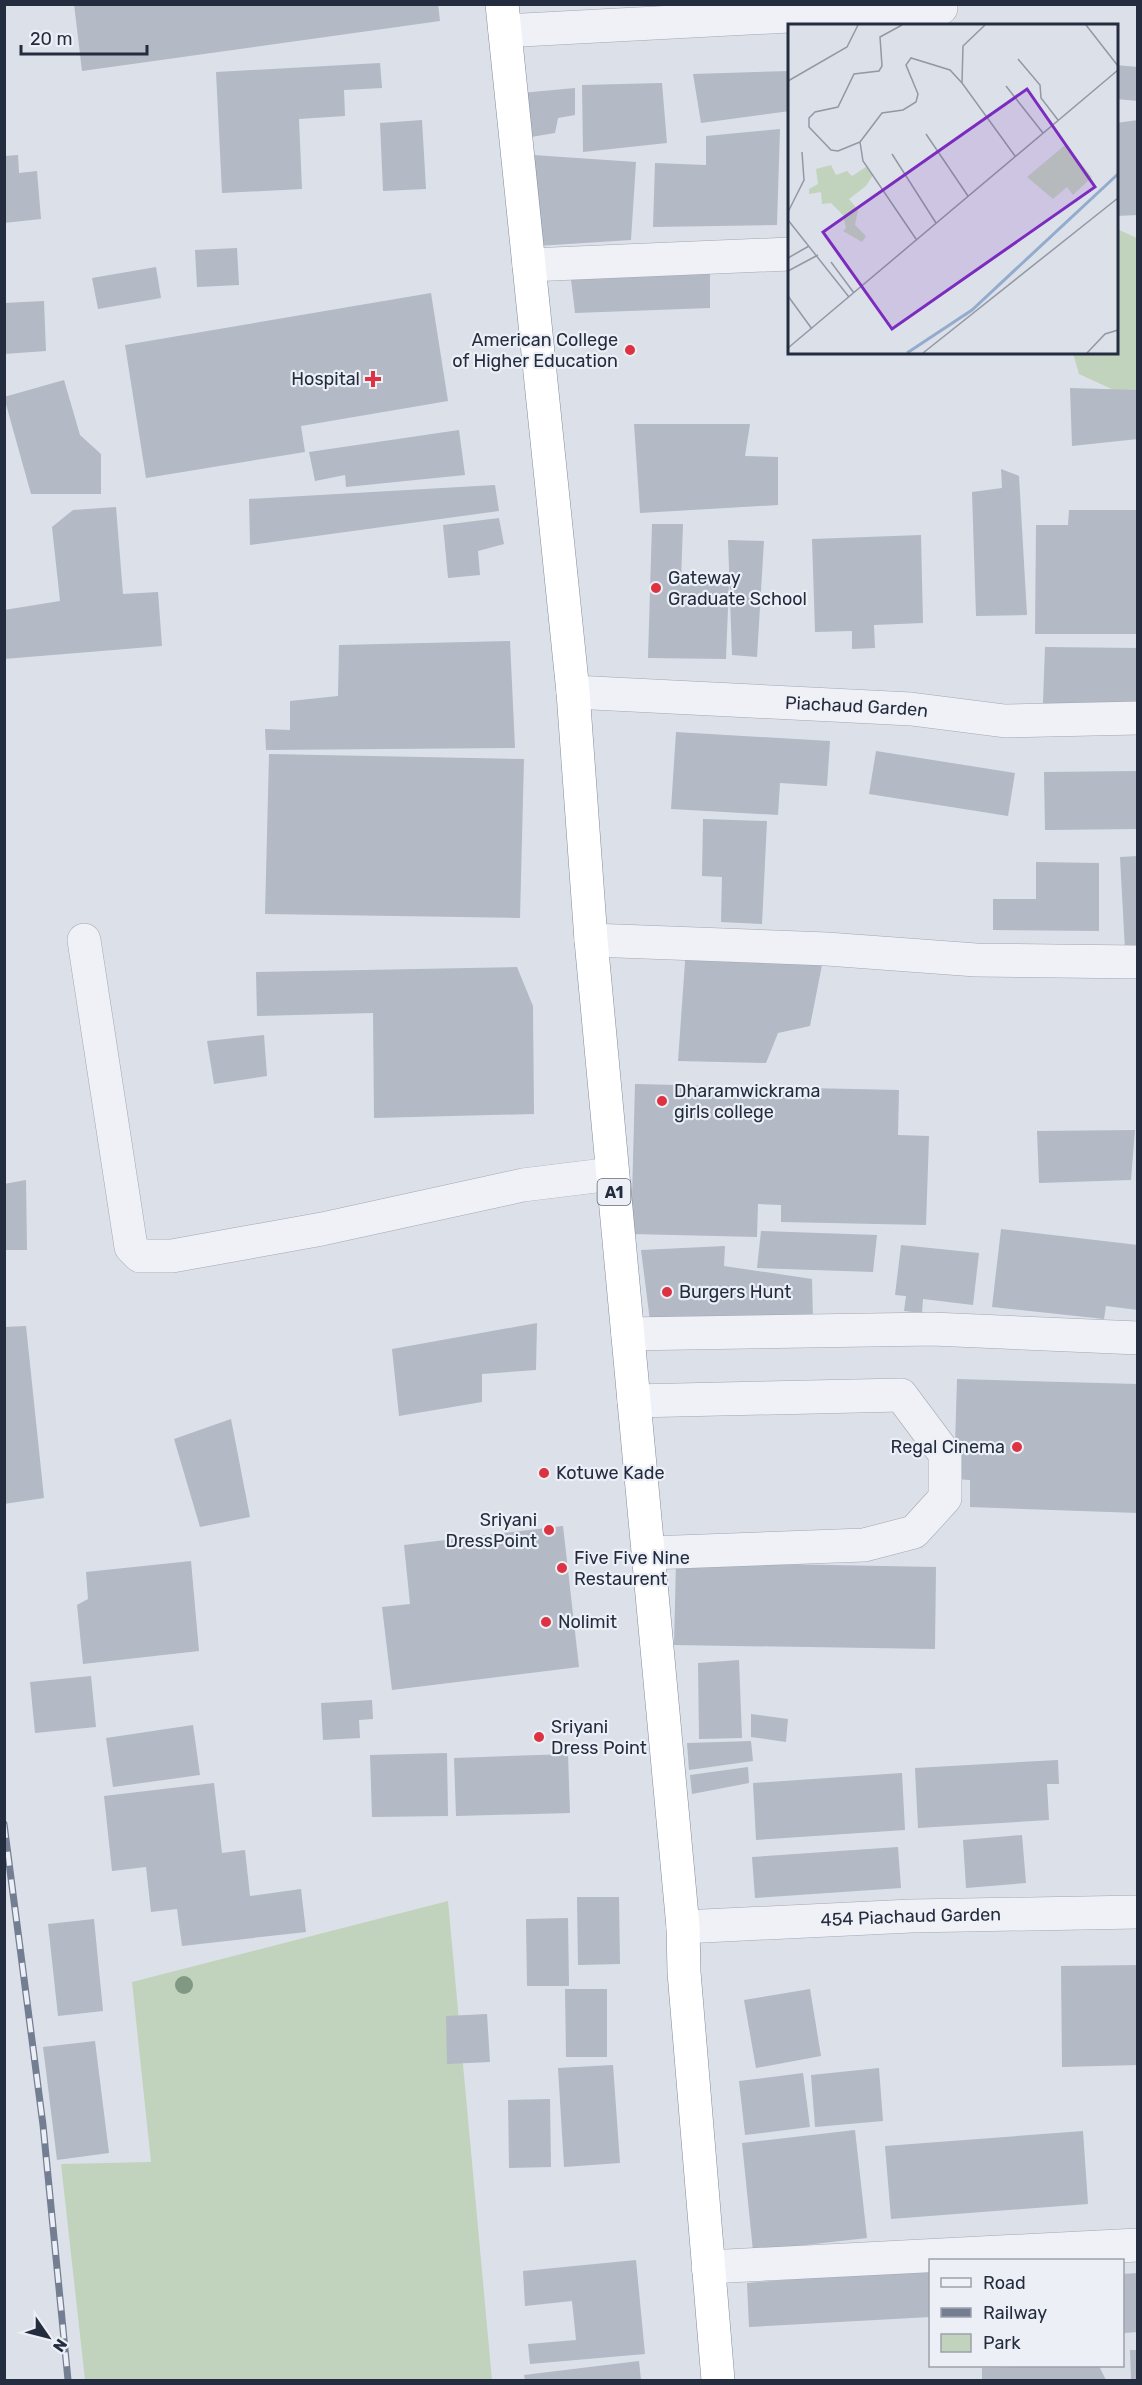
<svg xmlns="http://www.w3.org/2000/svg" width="1142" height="2385" font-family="Rubik,sans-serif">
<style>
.green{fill:#c1d3bc}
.building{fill:#b3b9c5}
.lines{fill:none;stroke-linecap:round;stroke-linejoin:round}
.minor-casing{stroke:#a1a7b2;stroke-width:34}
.highway-casing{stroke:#828ca0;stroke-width:34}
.minor{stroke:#eff1f6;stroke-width:33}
.highway{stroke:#fff;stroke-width:33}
.rail-casing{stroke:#747e93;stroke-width:7}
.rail{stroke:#eceff6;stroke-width:4.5;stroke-dasharray:14;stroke-linecap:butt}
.tree{fill:#819883}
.poi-dot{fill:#dc3242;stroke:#eceff6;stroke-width:2}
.labels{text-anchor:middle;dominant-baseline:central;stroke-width:4.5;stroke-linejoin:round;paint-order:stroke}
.shield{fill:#eceff6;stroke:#606777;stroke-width:1.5}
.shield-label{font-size:16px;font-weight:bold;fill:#242d40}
.poi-label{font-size:18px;fill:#242d40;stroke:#eceff6;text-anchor:start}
.street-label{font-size:18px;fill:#242d40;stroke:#eceff6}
.inset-river{fill:none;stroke:#93abcd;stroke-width:3}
.inset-road{fill:none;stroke:#9298a5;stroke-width:1.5}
.view{fill:#7b2cbf;fill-opacity:0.15;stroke:#7b2cbf;stroke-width:3}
.inset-edge{fill:none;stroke:#242d40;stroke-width:3}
</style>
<rect width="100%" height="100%" fill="#dce0e8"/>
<path class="green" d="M1117 229 1137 238V390L1118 392 1079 374 1073 353 1116 352Z
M448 1901 492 2380H85L61 2164 151 2162 132 1982Z"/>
<path class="building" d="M74 4H438L440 21 82 71Z
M380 63 382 88 344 90 345 116 299 119 302 189 222 193 216 72Z
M1116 65 1138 67V101L1116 99Z
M790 71V111L701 123 693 74Z
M662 83 667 143 583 152 582 85Z
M575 88V115L558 118 555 133 525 138 521 93Z
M422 120 426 189 383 191 380 123Z
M1138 120V215L1116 216V123Z
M780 129 777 225 653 227 655 163 706 165V136Z
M18 155 19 173 37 171 41 219 4 223V156Z
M533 155 636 162 631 240 537 246Z
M237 248 239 285 197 287 195 250Z
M710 262V308L575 313 570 271Z
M156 267 161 298 98 309 92 278Z
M431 293 448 401 301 426 305 452 146 478 125 345Z
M44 301 46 351 4 354V303Z
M64 380 80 435 101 454V494H31L4 397Z
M1070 388 1138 390V439L1072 446Z
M634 424H750L745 456 778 457V505L640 513Z
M459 430 465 475 346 487 345 475 315 481 309 452Z
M1001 469 1019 476 1027 615 976 616 972 492 1002 488Z
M495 485 499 511 250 545 249 499Z
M116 507 123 594 158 592 162 646 4 659V610L60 601 52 527 73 510Z
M1069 510H1138V634H1035L1036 525H1068Z
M499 518 504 544 478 551 480 575 448 578 443 525Z
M652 524H683L681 581 729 582 726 659 648 658Z
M921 535 923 623 874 625 875 648 852 649V631L815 632 812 539Z
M728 540 764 541 757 657 732 655Z
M510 641 515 748 266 750 265 729 290 730V701L338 696 339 645Z
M1045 647 1138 648V704L1043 703Z
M676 732 830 741 827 786 780 783 778 815 671 809Z
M876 751 1015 773 1008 816 869 794Z
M269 754 524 759 520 918 265 914Z
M1138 771V829L1045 830 1044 772Z
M703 819 767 821 762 924 721 922 722 877 702 876Z
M1138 856V949L1125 950 1120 857Z
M1036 862 1099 863V931L993 930V899H1036Z
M686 948 823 960 810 1026 778 1033 766 1063 678 1061Z
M517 967 533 1006 534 1114 374 1118 373 1013 257 1016 256 972Z
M264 1035 267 1076 214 1084 207 1041Z
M635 1084 899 1090 898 1135 929 1136 926 1225 781 1222V1205L758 1204 757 1237 631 1234Z
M1135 1130 1131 1180 1039 1183 1037 1131Z
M26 1180 27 1250H4V1184Z
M1001 1229 1138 1245V1310L1106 1306 1104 1319 992 1307Z
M761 1231 877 1235 873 1272 757 1268Z
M901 1245 979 1253 973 1305 923 1299 922 1313 904 1311 906 1296 895 1295Z
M725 1246 724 1266 812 1279 813 1320 650 1321 641 1250Z
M537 1323 536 1370 482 1374V1402L399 1416 392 1349Z
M26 1326 44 1498 4 1504V1327Z
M957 1379 1138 1384V1513L970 1507V1480L954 1479Z
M231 1419 250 1517 200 1527 174 1439Z
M563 1526 579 1667 392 1690 382 1607 410 1604 404 1545Z
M191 1561 199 1651 83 1664 77 1605 88 1599 86 1572Z
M676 1562 936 1567 935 1649 674 1645Z
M739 1660 742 1738 699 1739 698 1663Z
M91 1676 96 1727 35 1733 30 1682Z
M372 1700 373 1719 359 1720 360 1738 323 1740 321 1703Z
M751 1714 788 1719 786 1742 751 1737Z
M193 1725 200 1775 113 1787 106 1738Z
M751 1741 753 1761 689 1770 687 1743Z
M447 1753 448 1816 372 1817 370 1755Z
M568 1754 570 1813 456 1816 454 1758Z
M1058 1760 1059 1784H1047L1049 1820 918 1828 915 1768Z
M748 1767 749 1783 692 1794 690 1775Z
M902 1773 905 1830 756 1840 753 1783Z
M214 1783 222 1853 245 1850 250 1896 301 1889 306 1932 182 1946 177 1909 151 1912 146 1867 112 1871 104 1796Z
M1022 1835 1026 1883 966 1888 963 1840Z
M898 1847 901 1888 755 1898 752 1857Z
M577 1897H619L620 1964 578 1965Z
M568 1918 569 1986H527L526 1919Z
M94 1919 103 2011 58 2016 48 1924Z
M1138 1965V2065L1062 2067 1061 1966Z
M565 1989H607V2057H566Z
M810 1989 821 2056 756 2068 744 2000Z
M487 2014 490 2062 447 2064 446 2016Z
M95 2041 109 2153 57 2160 43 2047Z
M613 2065 620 2163 564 2167 558 2068Z
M879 2068 883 2121 815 2127 811 2075Z
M803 2073 810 2127 745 2135 739 2081Z
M550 2099 551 2167 509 2168 508 2100Z
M855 2130 867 2238 753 2251 742 2143Z
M1083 2131 1088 2204 891 2219 885 2146Z
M636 2260 645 2354 530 2364 528 2344 576 2340 572 2301 525 2306 523 2271Z
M930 2268V2317L749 2327 747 2283Z
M1138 2273V2332L1124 2333 1122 2274Z
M1130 2350H1138V2380H1131Z
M639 2361 641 2380H525L524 2375Z
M1051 2366H1099L1106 2380H982V2368Z"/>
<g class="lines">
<g class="minor-casing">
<g id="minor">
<path d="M505 31 941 8"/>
<path d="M529 265 790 254"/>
<path id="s1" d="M573 692 911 709 1005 721 1138 718"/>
<path d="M84 940 131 1247 140 1256H172L322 1229 523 1185 612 1174"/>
<path d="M591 940 827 949 976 960 1138 962"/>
<path d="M628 1334 932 1329 1138 1338"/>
<path d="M634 1401 901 1395 945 1454V1498L914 1532 864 1545 649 1553"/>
<path id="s2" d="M683 1927 911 1916 1138 1912"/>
<path d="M708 2267 1138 2245"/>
</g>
</g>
<g class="highway-casing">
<path id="highway" d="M502 4 573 692 591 940 683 1927 684 1972 718 2380"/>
</g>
<use href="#minor" class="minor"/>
<use href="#highway" class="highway"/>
<g class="rail-casing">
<path id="rail" d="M4 1824 43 2125 68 2380"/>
</g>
<use href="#rail" class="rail"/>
</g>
<circle class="tree" cx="184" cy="1985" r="9"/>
<g class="poi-dot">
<circle cx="630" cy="350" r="6"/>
<path d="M370 370h6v6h6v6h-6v6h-6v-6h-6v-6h6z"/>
<circle cx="656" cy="588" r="6"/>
<circle cx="662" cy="1101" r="6"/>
<circle cx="667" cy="1292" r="6"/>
<circle cx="1017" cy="1447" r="6"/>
<circle cx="544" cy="1473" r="6"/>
<circle cx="549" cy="1530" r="6"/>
<circle cx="562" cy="1568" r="6"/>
<circle cx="546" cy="1622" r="6"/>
<circle cx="539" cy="1737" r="6"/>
</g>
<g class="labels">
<rect class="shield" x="597.5" y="1179" width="33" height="26" rx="4.5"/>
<g class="shield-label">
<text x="614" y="1192">A1</text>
</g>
<g class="poi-label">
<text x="618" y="340" text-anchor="end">American College<tspan x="618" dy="21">of Higher Education</tspan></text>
<text x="360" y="379" text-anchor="end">Hospital</text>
<text x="668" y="578">Gateway<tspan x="668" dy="21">Graduate School</tspan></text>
<text x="674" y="1091">Dharamwickrama<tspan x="674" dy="21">girls college</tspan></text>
<text x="679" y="1292">Burgers Hunt</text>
<text x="1005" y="1447" text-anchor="end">Regal Cinema</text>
<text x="556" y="1473">Kotuwe Kade</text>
<text x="537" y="1520" text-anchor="end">Sriyani<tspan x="537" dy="21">DressPoint</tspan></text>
<text x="574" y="1558">Five Five Nine<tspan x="574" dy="21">Restaurent</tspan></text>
<text x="558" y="1622">Nolimit</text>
<text x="551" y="1727">Sriyani<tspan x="551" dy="21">Dress Point</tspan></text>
</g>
<g class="street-label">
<text stroke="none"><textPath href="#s1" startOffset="284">Piachaud Garden</textPath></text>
<text stroke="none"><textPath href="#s2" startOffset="228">454 Piachaud Garden</textPath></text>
</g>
</g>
<g transform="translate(788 24)">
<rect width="330" height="330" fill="#dce0e8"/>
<path d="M277 121 304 153 285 171 279 163 265 175 239 153ZM43 141 48 151 59 147 64 152 78 143 85 151 78 162 61 175 70 186 67 201 78 212 74 218 55 207 58 204 55 191 43 179 34 180 33 168 21 170V165L30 160 28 145Z" fill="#c1d3bc"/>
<path class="inset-river" d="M119 329 184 286 330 150"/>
<path class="inset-road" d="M197 1 175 22 174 59 227 132M298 1 330 42M230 35 252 61 253 74 270 96M0 57 59 23 70 1M218 62 255 109M138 110 180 172M72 118 50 127 43 126 21 103V94L27 88 50 83 66 50 91 47 94 42 92 13 114 1M104 130 148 199M0 188 16 156 14 128M0 196 61 273M128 215 75 137 72 118 94 89 115 86 128 78 130 70 118 41 123 34 162 46 174 59M0 234 21 222M43 238 66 269M0 247 30 231M0 272 24 305M0 324 330 46M135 329 330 174M299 329 317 310 330 306"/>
<path class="view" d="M239 65 307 163 104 305 35 208Z"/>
<rect width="330" height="330" class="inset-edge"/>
</g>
<rect width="1142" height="2385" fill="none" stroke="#242d40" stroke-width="12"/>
<rect x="929" y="2259" width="195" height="108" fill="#eceff6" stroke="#9ca1ad" stroke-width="1.5"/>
<rect x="941" y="2278" width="30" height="9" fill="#eff1f6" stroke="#9ca1ad" stroke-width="1.5"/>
<text x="983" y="2289" font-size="18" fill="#242d40">Road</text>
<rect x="941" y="2308" width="30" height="9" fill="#747e93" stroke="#9ca1ad" stroke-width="1.5"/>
<text x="983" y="2319" font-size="18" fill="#242d40">Railway</text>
<rect x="941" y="2334" width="30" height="18" fill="#c1d3bc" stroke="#9ca1ad" stroke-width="1.5"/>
<text x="983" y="2349" font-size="18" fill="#242d40">Park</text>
<g transform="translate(48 2337) rotate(125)" stroke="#eceff6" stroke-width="4.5" paint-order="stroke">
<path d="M0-4.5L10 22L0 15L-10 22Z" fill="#242d40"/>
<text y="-9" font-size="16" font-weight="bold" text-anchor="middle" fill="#242d40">N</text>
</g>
<path d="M21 45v9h126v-9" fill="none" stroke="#242d40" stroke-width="3"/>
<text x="30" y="45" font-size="18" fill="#242d40" stroke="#eceff6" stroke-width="4.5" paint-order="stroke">20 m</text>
</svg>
